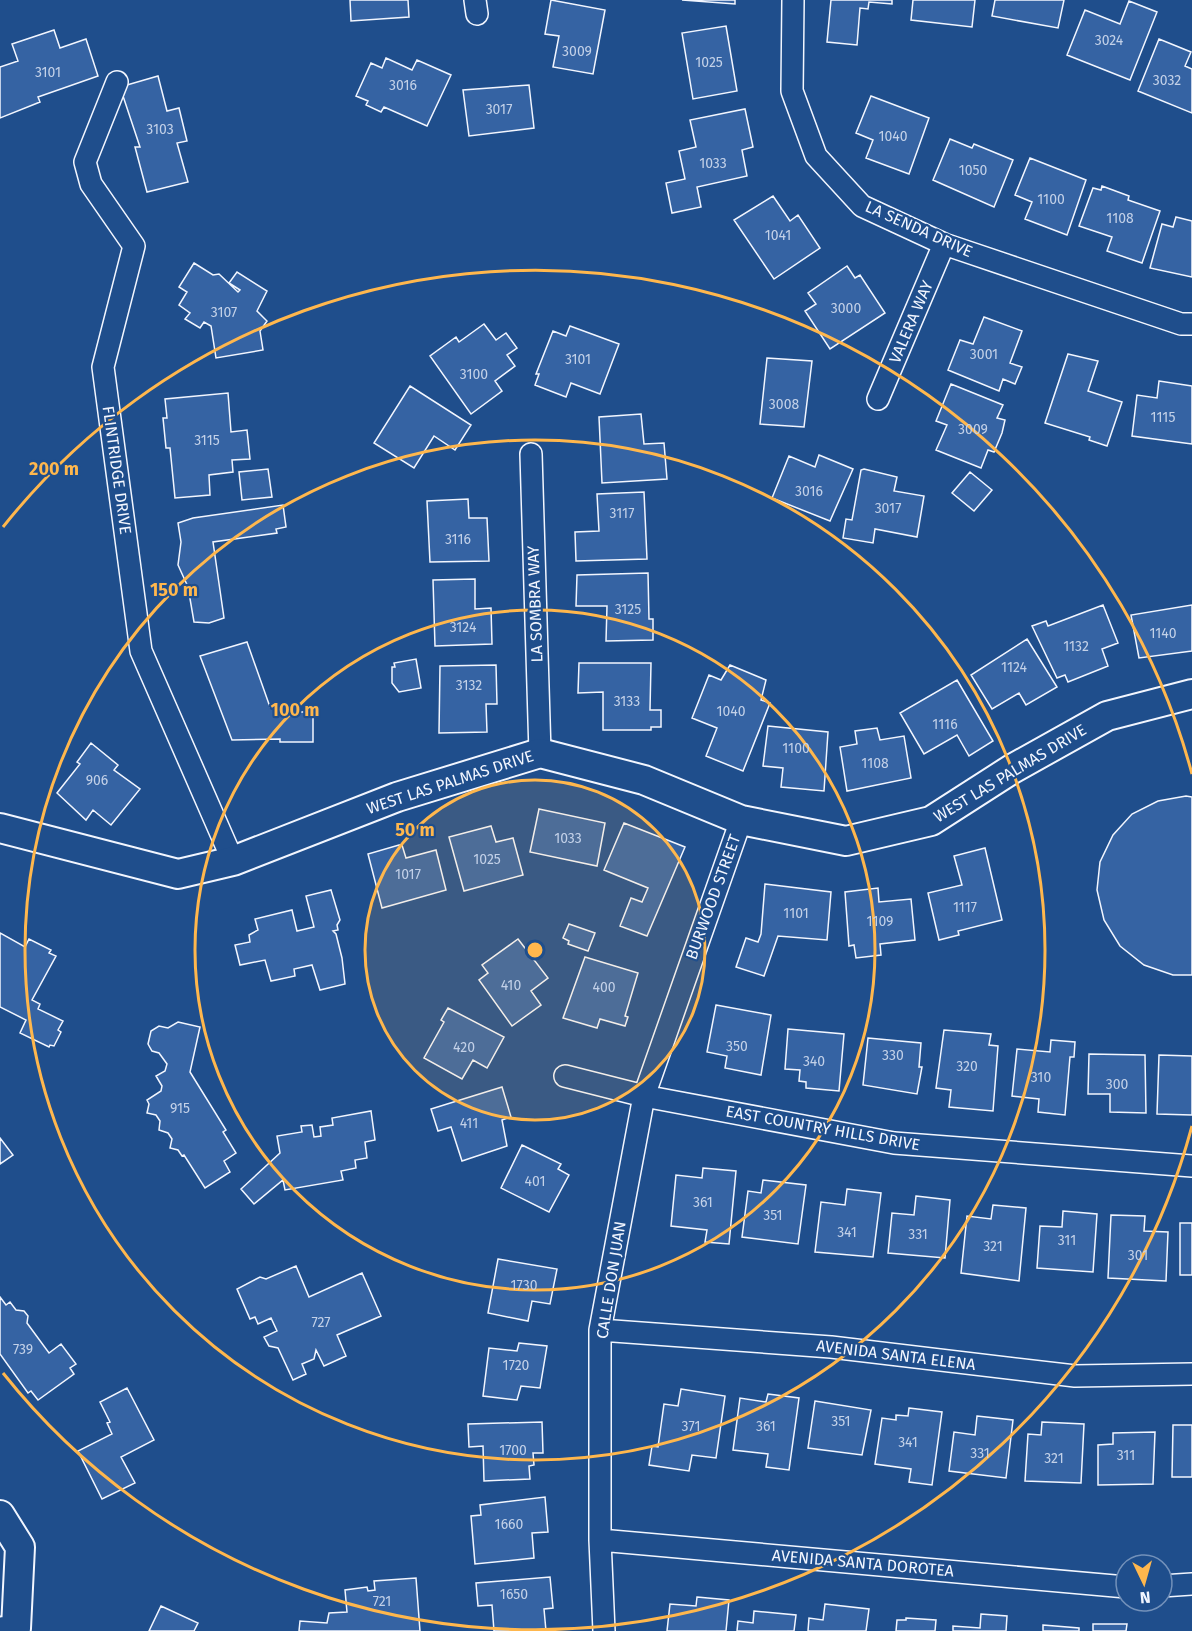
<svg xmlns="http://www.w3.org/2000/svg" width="1192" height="1631" font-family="'Fira Sans',sans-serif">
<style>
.building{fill:#3563a3;stroke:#f2f6ff;stroke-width:1.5}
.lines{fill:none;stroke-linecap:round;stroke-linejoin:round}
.street-casing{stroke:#f2f6ff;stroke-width:24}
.secondary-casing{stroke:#f2f6ff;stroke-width:32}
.street{stroke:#1f4e8c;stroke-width:21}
.secondary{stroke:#1f4e8c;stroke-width:28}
.ring{fill:none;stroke:#ffb74d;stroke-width:3}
.labels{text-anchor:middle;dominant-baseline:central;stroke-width:4.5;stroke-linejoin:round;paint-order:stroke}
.number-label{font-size:14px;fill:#c3d1e8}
.street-label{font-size:16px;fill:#f2f6ff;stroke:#1f4e8c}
.centre{fill:#ffb74d;stroke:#1f4e8c;stroke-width:3}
.ring-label{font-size:18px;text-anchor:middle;font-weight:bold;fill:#ffb74d;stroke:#1f4e8c;stroke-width:4.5;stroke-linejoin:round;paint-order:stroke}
</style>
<rect width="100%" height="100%" fill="#1f4e8c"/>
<path class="building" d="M350 0H408L409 17 351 21Z
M551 0 605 10 593 74 553 67 559 36 545 34Z
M682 0H735V4Z
M831 0H892V4L869 2 868 9 860 8 857 45 827 42Z
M913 0H975L972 27 911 20Z
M995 0H1064L1058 28 992 16Z
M1129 1 1157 12 1130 80 1067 55 1085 10 1120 24Z
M726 26 737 91 693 99 682 33Z
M54 30 60 48 86 39 98 76 38 97 40 102 0 118V67L18 61 12 44Z
M1159 39 1191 52 1185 66 1192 69V113L1138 91Z
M386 58 412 70 417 60 451 75 427 126 384 107 381 112 366 105 368 101 356 96 371 63 382 68Z
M158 76 167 111 179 108 187 141 177 143 188 182 147 192 135 147H140L120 87Z
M529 85 534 128 469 136 463 90Z
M871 96 929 118 909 174 866 158 873 140 856 133Z
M745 109 753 147 742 150 747 176 697 187 701 207 672 213 666 183 685 179 679 151 696 147 690 120Z
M950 139 972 148 974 144 1013 160 994 207 933 180Z
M1030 158 1086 180 1067 235 1025 219 1032 202 1015 195Z
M1102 186 1129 196 1128 200 1160 211 1142 263 1107 251 1112 237 1079 226 1093 188 1101 190Z
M773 196 790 221 798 215 820 248 774 279 734 220Z
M1176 217 1192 221V277L1150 268 1162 224 1173 227Z
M194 263 213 275 219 274 238 292 240 290 229 283 237 272 267 291 257 311 267 321 260 331 263 350 216 358 211 326 204 322 200 328 185 319 190 313 179 305 187 292 179 287Z
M847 266 855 278 860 275 885 313 830 349 805 311 816 304 808 293Z
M984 317 1022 331 1010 363 1022 367 1015 384 1003 379 999 391 948 370 960 340 973 344Z
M484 324 496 340 506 333 517 348 507 355 515 366 495 381 502 391 471 414 430 356 456 337 459 342Z
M570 326 619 344 600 394 571 383 566 397 535 385 539 374H536L553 331 566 336Z
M1068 354 1098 361 1088 391 1122 402 1107 446 1089 440 1090 437 1045 423Z
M767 358 812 361 804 427 760 424Z
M1159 381 1192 386V444L1132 436 1137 395 1157 398Z
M951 384 1003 405 997 418 1005 420 1002 433 994 452 988 450 981 468 936 450 947 425 936 421Z
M410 386 471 425 455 450 434 436 414 468 374 443Z
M228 393 231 432 247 430 250 459 232 460 233 472 209 475 210 495 175 498 170 448H166L163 418H167L165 399Z
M641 414 644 444 664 443 667 479 602 483 599 417Z
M819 455 853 469 830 521 772 498 789 456 815 467Z
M268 469 272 497 242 500 239 472Z
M864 469 897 477 894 491 924 496 917 537 875 529 873 543 843 538 846 519 852 520 861 470Z
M970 472 992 490 974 511 952 493Z
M644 492 647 559 576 561 575 532 599 531 597 494Z
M468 499 469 518H487L489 561 430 562 427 501Z
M283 505 286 527 276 529 277 533 213 542 224 618 209 623 194 622 188 587 178 565 181 542 178 523 193 518Z
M648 573 649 619H653V640L606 641 607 606H576L577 575Z
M475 579V609L491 608 492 644 435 646 433 580Z
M1103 605 1118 643 1102 649 1108 666 1068 682 1065 675 1057 678 1032 626 1046 621 1048 626Z
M1192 605V651L1139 658 1131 615Z
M1027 639 1057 687 1026 705 1019 693 992 709 971 675Z
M247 642 270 707H277V712H313V742H280V739L232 740 200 656Z
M416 659 421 688 399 692 392 683V667H395L394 663Z
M579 663H651L650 710H661V727H651V730H603V692L578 693Z
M496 665 497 704H486L487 732 439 733 440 666Z
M730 665 766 680 761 700 770 703 743 771 706 756 717 728 692 718 709 675 721 680Z
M957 680 993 741 969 756 957 735 924 754 900 713Z
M768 726 828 732 824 791 781 787 783 768 763 766Z
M877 728 880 740 904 736 911 778 847 791 840 747 857 744 855 731Z
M91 743 118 765 114 770 140 789 111 825 93 810 86 820 57 793 80 764 77 762Z
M1186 796 1192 797V975H1173L1144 965 1120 946 1104 920 1097 890 1100 862 1113 835 1132 814 1158 801Z
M539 809 605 823 597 866 530 852Z
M624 823 685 847 647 936 620 926 631 898 642 902 648 888 604 870Z
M491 826 496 842 513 838 523 875 464 891 449 837Z
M399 845H402L406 858 436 850 446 890 382 908 368 854Z
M985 848 1002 920 958 931 959 935 939 940 928 893 962 885 954 856Z
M765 884 831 892 827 940 778 936 764 976 736 967 746 938 758 942 761 934Z
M878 888 879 902 911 899 915 940 880 944 881 955 856 958 854 945 849 946 845 892Z
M331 890 340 920 337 925 338 930 333 931 336 934 342 958 345 984 320 990 312 965 294 969 295 976 271 981 265 960 240 965 235 945 250 942 249 935 258 930 255 919 292 910 297 931 314 927 306 896Z
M569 924 595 933 588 951 568 944 569 941 563 938Z
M0 933 25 947 29 939 51 950 49 953 56 956 32 1000 40 1004 38 1009 63 1021 58 1030 61 1032 54 1046 50 1045 49 1047 20 1033 26 1020 0 1007Z
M518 939 548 978 531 991 541 1005 512 1026 479 980 488 973 482 965Z
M585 957 638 973 625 1016 628 1017 625 1026 600 1019 597 1028 563 1018Z
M716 1005 771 1015 761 1075 725 1068 727 1056 707 1052Z
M448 1008 504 1037 487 1068 473 1060 462 1079 424 1058 444 1022 441 1020Z
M178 1022 200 1027 190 1072 226 1130 223 1132 236 1153 224 1161 230 1172 205 1188 184 1155 182 1156 178 1150 170 1148 172 1139 168 1133 159 1130 160 1121 156 1115 147 1113 149 1104 147 1100 161 1091 162 1086 156 1076 165 1071 167 1064 159 1053 152 1051 148 1044 151 1031 159 1026 168 1028Z
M788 1029 844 1034 839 1091 806 1088V1082L799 1081 800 1070 785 1069Z
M944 1030 991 1034 989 1045 998 1046 993 1111 949 1107 951 1090 936 1088Z
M868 1038 921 1043 919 1067H922L917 1094 863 1085Z
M1051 1040 1075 1042 1074 1057H1070L1065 1115 1038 1112 1039 1099 1012 1096 1017 1049 1050 1052Z
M1089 1054 1145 1055 1146 1113 1110 1112V1094H1088Z
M1159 1055 1192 1056V1115L1157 1114Z
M502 1087 511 1117 502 1120 507 1146 462 1161 451 1127 438 1131 431 1109Z
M371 1111 375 1140 365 1142 367 1158 355 1160 356 1168 341 1171 343 1180 285 1190 283 1180 254 1204 241 1189 280 1153 277 1136 302 1132 301 1126 312 1125 314 1137 321 1136 320 1127 333 1125 332 1118Z
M0 1138 13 1155 0 1164Z
M522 1145 561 1164 558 1169 569 1175 549 1212 501 1188Z
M703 1168 736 1171 729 1244 705 1242 707 1230 671 1226 676 1175 702 1178Z
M763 1180 806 1185 798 1244 742 1237 748 1191 761 1193Z
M847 1189 881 1193 873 1257 815 1252 821 1202 845 1205Z
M916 1196 950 1200 945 1258 888 1253 892 1213 914 1215Z
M993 1205 1026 1208 1019 1281 961 1273 967 1216 991 1219Z
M1063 1211 1097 1214 1093 1272 1037 1268 1040 1226 1062 1227Z
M1111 1215 1145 1216 1144 1231 1168 1232 1166 1281 1108 1278Z
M1180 1223H1192V1275H1180Z
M498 1259 557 1269 550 1304 532 1301 528 1321 488 1313Z
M296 1266 309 1297 362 1273 381 1316 337 1335 346 1356 324 1366 316 1350 314 1359 302 1364 306 1374 293 1380 278 1348 269 1346 264 1337 277 1331 271 1318 258 1324 255 1317 250 1319 237 1289 260 1277 266 1279Z
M0 1297 6 1305 10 1302 16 1310 24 1311 28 1316 27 1323 49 1353 61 1344 76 1364 70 1368 74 1374 38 1400 31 1391 28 1393 0 1354Z
M519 1343 547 1346 540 1388 521 1386 517 1400 483 1396 489 1348 517 1351Z
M127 1388 154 1440 121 1457 135 1483 102 1499 78 1451 112 1434 107 1423 110 1422 100 1402Z
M681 1389 725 1396 716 1458 692 1455 689 1471 649 1465 652 1446 658 1447 664 1404 678 1406Z
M768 1394 799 1398 789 1470 766 1467 768 1454 733 1450 740 1398 766 1402Z
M815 1401 871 1410 862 1455 808 1448Z
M909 1408 942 1412 932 1485 909 1482 911 1469 875 1464 882 1418 896 1420V1415L908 1416Z
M977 1416 1013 1420 1006 1478 949 1471 954 1432 975 1435Z
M542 1422 543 1453H533L534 1465 529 1466 530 1479 484 1481 483 1446 469 1447 468 1424Z
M1042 1422 1084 1424 1081 1483 1025 1481 1028 1434 1041 1435Z
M1173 1425H1192V1477H1172Z
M1155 1432 1153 1484 1098 1485V1445L1113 1444V1433Z
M545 1497 548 1532 532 1533 534 1558 475 1564 471 1516 481 1515 480 1505Z
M550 1577 553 1608 544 1609 546 1631H494L492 1605 478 1606 476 1583Z
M416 1578 420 1631H299L300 1621 327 1623 329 1613 347 1612 345 1590 367 1587 368 1591 375 1590 374 1581Z
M697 1597 729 1600 726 1631H667L670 1604 696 1606Z
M825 1604 869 1609 866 1631H808L809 1618 823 1620Z
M161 1606 198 1623 194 1631H149Z
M754 1611 796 1615 794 1631H737L738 1621 753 1623Z
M981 1614 1007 1616 1006 1631H953V1626L980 1628Z
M906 1618 936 1620 935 1631H896L897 1620H906Z
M1093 1624H1127L1126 1631H1093Z
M1043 1625 1079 1628V1631H1043Z"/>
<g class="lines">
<g class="street-casing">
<path id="street" d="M475 0 477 14
M793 0 792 91 816 156 862 206 944 244 1181 324H1192
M117 82 85 162 91 184 134 246 103 367 141 651 233 861
M878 399 944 244
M531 454 540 753
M565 1076 644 1096 894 1143 1192 1166
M600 1330 831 1347 1075 1376 1192 1374
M600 1540 1126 1587
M1162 1586 1192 1584
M604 1631 600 1540V1330L644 1096 741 820"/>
</g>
<g class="secondary-casing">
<path id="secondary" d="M0 828 178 874 233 861 397 797 540 753 644 780 741 820 846 841 931 821 1012 769 1107 716 1192 694
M0 1515 20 1547 16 1628 4 1631"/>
</g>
<use href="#street" class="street"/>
<use href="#secondary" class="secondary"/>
</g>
<circle cx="535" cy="950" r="170" fill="#ffb74d" fill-opacity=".12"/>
<g class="ring">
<circle cx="535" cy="950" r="170"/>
<circle cx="535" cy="950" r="340"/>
<circle cx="535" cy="950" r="510"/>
<path d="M1192 1126A680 680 0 0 1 3 1373M3 527A680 680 0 0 1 1192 774"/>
</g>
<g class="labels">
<g class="number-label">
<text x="1109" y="40">3024</text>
<text x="577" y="51">3009</text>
<text x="709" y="62">1025</text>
<text x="48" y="72">3101</text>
<text x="1167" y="80">3032</text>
<text x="403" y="85">3016</text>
<text x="499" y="109">3017</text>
<text x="160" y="129">3103</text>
<text x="893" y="136">1040</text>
<text x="713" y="163">1033</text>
<text x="973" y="170">1050</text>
<text x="1051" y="199">1100</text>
<text x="1120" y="218">1108</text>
<text x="778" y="235">1041</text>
<text x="846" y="308">3000</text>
<text x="224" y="312">3107</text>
<text x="984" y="354">3001</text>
<text x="578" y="359">3101</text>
<text x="474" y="374">3100</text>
<text x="784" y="404">3008</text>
<text x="1163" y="417">1115</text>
<text x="973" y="429">3009</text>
<text x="207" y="440">3115</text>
<text x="809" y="491">3016</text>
<text x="888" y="508">3017</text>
<text x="622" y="513">3117</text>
<text x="458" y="539">3116</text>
<text x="628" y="609">3125</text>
<text x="463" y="627">3124</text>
<text x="1163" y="633">1140</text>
<text x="1076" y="646">1132</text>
<text x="1014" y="667">1124</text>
<text x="469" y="685">3132</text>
<text x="627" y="701">3133</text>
<text x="731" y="711">1040</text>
<text x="945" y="724">1116</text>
<text x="796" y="748">1100</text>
<text x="875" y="763">1108</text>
<text x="97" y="780">906</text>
<text x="568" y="838">1033</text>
<text x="487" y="859">1025</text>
<text x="408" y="874">1017</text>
<text x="965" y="907">1117</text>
<text x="796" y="913">1101</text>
<text x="880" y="921">1109</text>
<text x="511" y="985">410</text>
<text x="604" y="987">400</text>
<text x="737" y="1046">350</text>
<text x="464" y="1047">420</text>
<text x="893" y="1055">330</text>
<text x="814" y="1061">340</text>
<text x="967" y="1066">320</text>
<text x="1041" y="1077">310</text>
<text x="1117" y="1084">300</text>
<text x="180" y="1108">915</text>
<text x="469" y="1123">411</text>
<text x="535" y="1181">401</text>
<text x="703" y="1202">361</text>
<text x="773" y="1215">351</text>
<text x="847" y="1232">341</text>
<text x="918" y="1234">331</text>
<text x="1067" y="1240">311</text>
<text x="993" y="1246">321</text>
<text x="1138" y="1255">301</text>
<text x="524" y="1285">1730</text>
<text x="321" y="1322">727</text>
<text x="23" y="1349">739</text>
<text x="516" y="1365">1720</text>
<text x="841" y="1421">351</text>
<text x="691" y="1426">371</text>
<text x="766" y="1426">361</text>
<text x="908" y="1442">341</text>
<text x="513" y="1450">1700</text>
<text x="980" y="1453">331</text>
<text x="1126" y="1455">311</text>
<text x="1054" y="1458">321</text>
<text x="509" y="1524">1660</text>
<text x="514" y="1594">1650</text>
<text x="382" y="1601">721</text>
</g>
<g class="street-label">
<text transform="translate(919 229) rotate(24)">LA SENDA DRIVE</text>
<text transform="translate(911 322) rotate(-67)">VALERA WAY</text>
<text transform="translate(117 470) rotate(82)">FLINTRIDGE DRIVE</text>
<text transform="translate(535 604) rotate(-92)">LA SOMBRA WAY</text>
<text transform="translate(1010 773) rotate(-31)">WEST LAS PALMAS DRIVE</text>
<text transform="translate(450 782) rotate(-18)">WEST LAS PALMAS DRIVE</text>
<text transform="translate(713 897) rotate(-70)">BURWOOD STREET</text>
<text transform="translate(823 1128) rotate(10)">EAST COUNTRY HILLS DRIVE</text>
<text transform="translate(611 1280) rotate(-81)">CALLE DON JUAN</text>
<text transform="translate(896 1355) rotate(7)">AVENIDA SANTA ELENA</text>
<text transform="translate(863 1563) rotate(5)">AVENIDA SANTA DOROTEA</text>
</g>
</g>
<circle cx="535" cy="950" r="9" class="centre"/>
<g class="ring-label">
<text x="54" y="475">200 m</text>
<text x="174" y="596">150 m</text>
<text x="295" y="716">100 m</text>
<text x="415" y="836">50 m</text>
</g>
<g transform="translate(1144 1583) rotate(175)"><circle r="28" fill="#1f4e8c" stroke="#7391ba" stroke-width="1.5"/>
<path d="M0-4.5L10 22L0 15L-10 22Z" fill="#ffb74d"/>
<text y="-9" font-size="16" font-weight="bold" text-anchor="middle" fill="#f2f6ff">N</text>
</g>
</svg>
